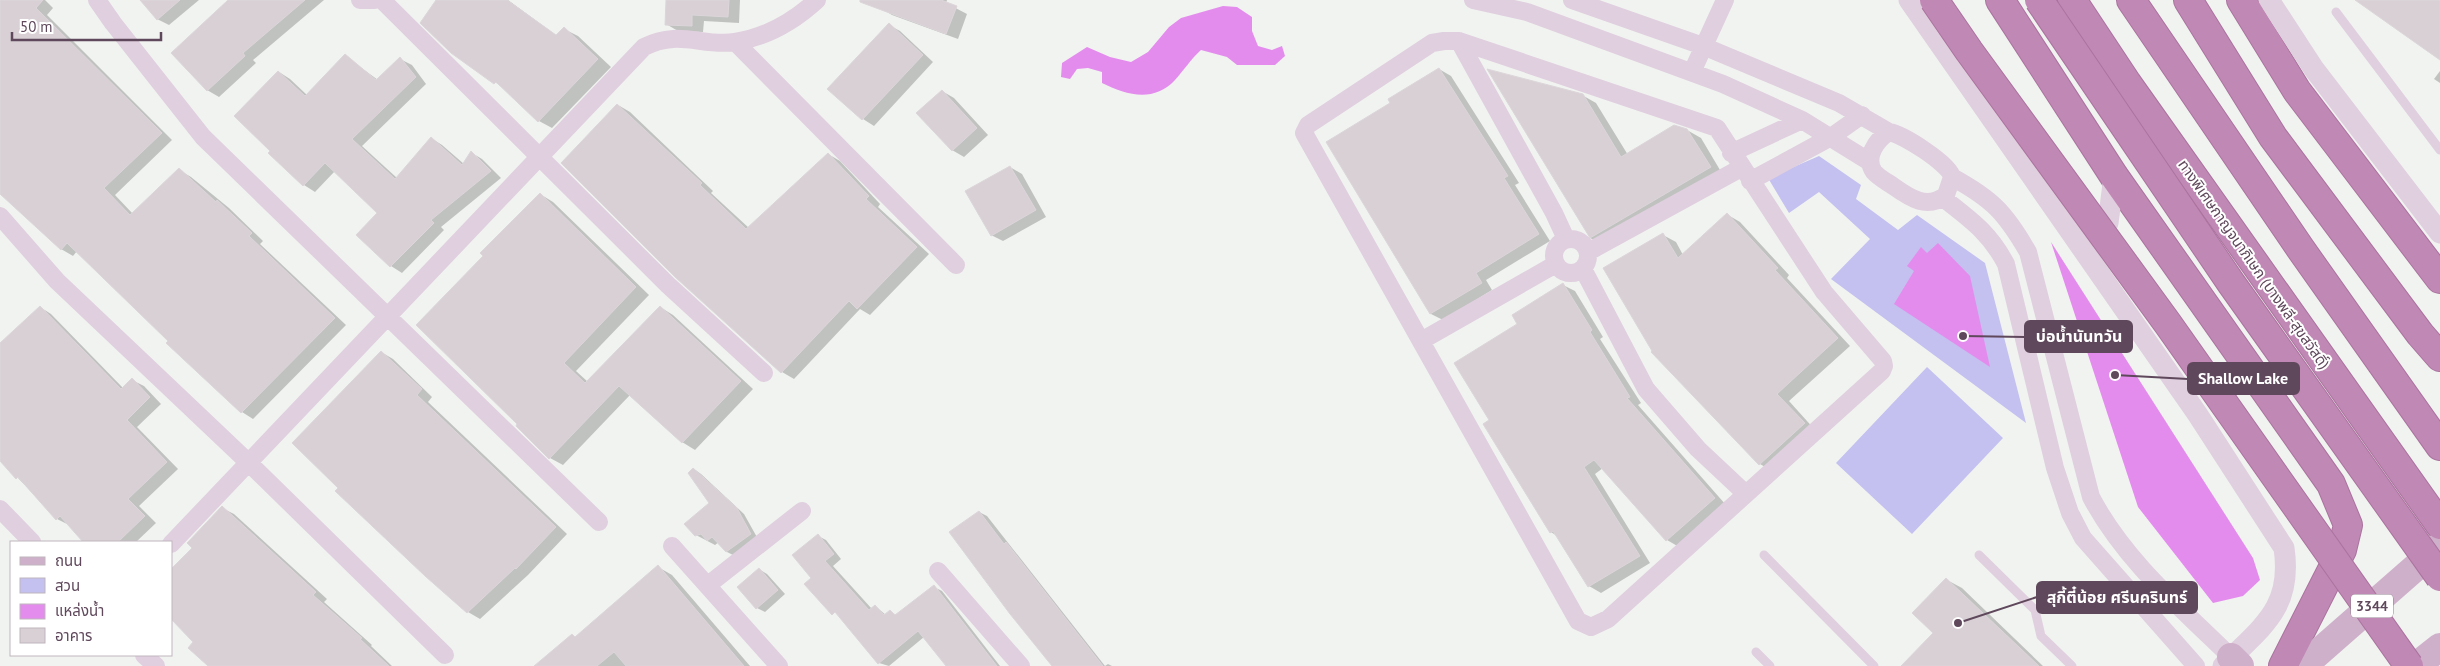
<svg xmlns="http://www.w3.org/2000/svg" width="2440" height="666" font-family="'PT Sans','Noto Sans Thai',sans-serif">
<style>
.green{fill:#c4c0f0}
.water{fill:#e48ced}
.shadow{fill:#0003}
.building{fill:#d8d0d5;stroke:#dcd5d9}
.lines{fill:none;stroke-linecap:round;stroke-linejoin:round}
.motorway-casing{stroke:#ab739f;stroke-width:30}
.service{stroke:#e0cfde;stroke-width:9}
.minor{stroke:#e0cfde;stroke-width:18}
.tertiary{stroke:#e0cfde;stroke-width:21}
.primary{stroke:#cfb0ca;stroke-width:28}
.motorway{stroke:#c088b4;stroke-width:28}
.motorway-bridge-casing{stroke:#ab739f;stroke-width:30;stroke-linecap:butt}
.motorway-bridge{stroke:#c088b4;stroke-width:28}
.labels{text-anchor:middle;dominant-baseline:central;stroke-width:4;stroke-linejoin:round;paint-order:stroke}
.shield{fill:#fff;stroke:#8f7f8c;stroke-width:1}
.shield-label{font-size:14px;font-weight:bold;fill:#5f485b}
.street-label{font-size:15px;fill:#5f485b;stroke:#fff}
.leader{fill:none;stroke:#5f485b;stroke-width:2}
.callout-dot{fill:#5f485b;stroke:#fff;stroke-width:2}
.callout{fill:#5f485b;stroke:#5f485b;stroke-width:2}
.callout-label{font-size:16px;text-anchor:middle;font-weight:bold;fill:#fff}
</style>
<rect width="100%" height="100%" fill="#f1f3f1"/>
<path class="green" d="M1819 156 1861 185 1856 199 1898 230 1917 215 1985 263 2026 423 1831 279 1870 239 1819 192 1789 213 1768 178Z
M1927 367 2003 438 1912 534 1836 463Z"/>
<path class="water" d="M1223 6 1237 7 1252 17V31L1258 46 1272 50 1282 46 1285 56 1275 65H1237L1227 57 1201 50C1191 59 1184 70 1175 80 1154 103 1126 95 1102 83V72L1088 68 1077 69 1070 79 1061 77 1062 63 1087 47 1110 57 1131 62 1148 52 1169 27 1181 18Z
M2051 242 2253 558 2260 580 2243 596 2213 603 2138 507Z
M1938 243 1970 276 1990 367 1894 304 1914 271 1907 266 1921 247 1927 253Z"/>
<path class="shadow" d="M0 0H45L53 8 47 15 172 140 115 195 133 214 179 170 191 177 229 208 263 241 260 244 346 325 253 419 242 412 77 251 73 256 61 249 0 193Z
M141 0H199L169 25 157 19Z
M230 0H324L253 60 256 63 219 97 207 90Z
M438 0H508L557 36 564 29 578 36 611 67 552 128 539 121 508 91 451 52Z
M667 0H740L739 23 704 21 703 32 678 31 666 24Z
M884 0H947L946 3 967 14 958 39 892 15 881 8Z
M889 25 900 31 933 62 874 126 863 119 829 89Z
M345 56 378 80 400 59 412 65 426 84 362 146 397 178 431 138 442 145 464 164 472 153 482 159 501 178 441 227 444 230 402 273 391 266 357 235 379 212 335 171 315 192 304 185 279 72 290 79 307 95Z
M1439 69 1451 76 1519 183 1515 185 1550 241 1486 280 1492 290 1443 320 1431 314 1328 142 1392 103Z
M2440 71V83L2434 79Z
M942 91 954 98 988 135 964 157 952 150Z
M1582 95 1596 103 1628 155 1687 130 1701 138 1723 175 1604 245 1590 238Z
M618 105 630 112 713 191 711 193 749 228 828 154 840 161 880 204 878 207 929 254 870 315 860 309 794 379 782 372Z
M1010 167 1022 174 1046 217 1003 241 991 235Z
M540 194 553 202 649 295 576 371 588 382 660 307 673 315 753 389 695 450 682 442 630 395 563 465 550 458 519 424 485 256Z
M1728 215 1740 222 1789 275 1787 278 1850 346 1789 401 1816 431 1772 471 1760 464 1663 235 1676 242 1683 255Z
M1563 285 1575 291 1603 337 1600 339 1641 403 1638 405 1726 505 1679 547 1667 540 1603 468 1595 474 1650 563 1601 593 1589 586 1557 536 1551 532 1491 421 1519 324Z
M40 307 51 314 123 388 132 380 144 386 161 404 137 427 178 469 139 506 156 523 136 542H85L69 525 57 519 0 459V345Z
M381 352 393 359 432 397 428 402 567 534 528 575 480 619 468 612 426 575Z
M694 469 701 474 744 514 758 539 735 556 727 552 719 542 715 545 696 535 711 503Z
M222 508 234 514 327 599 324 602 372 645 371 646 392 666H210L195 642 194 548Z
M979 512 987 516 1105 666 1108 664 1112 666H1054Z
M818 536 826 540 841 559 833 566 872 609 875 606 886 615 890 612 897 615 934 587 942 591 1000 666H947L924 637 889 666 879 663 812 578Z
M658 567 672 575 750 666H549L576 638Z
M759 569 767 574 785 594 765 612 757 608Z
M1947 580 1962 588 2043 666H1905L1935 633Z"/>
<path class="building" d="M0 0H43L36 8 162 133 104 188 130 215 179 168 216 202 217 200 252 233 249 236 335 318 241 413 166 343 168 341 67 243 61 250 0 194Z
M140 0H180L157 20Z
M228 0H305L243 53 245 56 207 91 171 53Z
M436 0H507L556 35 564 27 598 59 538 122 496 82 494 84 451 53 420 23Z
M666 0H729L728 17 692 15V26L665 25Z
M860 0H941L957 6 946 34 860 2Z
M2355 0H2440V60Z
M889 23 923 55 862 120 827 89Z
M345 54 376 80 400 57 416 77 352 139 395 179 431 137 462 165 471 151 491 171 431 220 434 223 390 267 356 235 377 213 325 163 303 186 268 153 270 151 234 116 278 71 305 96Z
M1439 68 1508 176 1504 178 1539 234 1476 273 1482 283 1430 314 1326 142 1390 103 1388 99Z
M1487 69 1583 94 1621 157 1674 125 1687 129 1711 167 1590 238Z
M942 90 977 128 952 151 916 113Z
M617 104 702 183 700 185 746 229 828 153 869 196 866 199 917 247 857 309 849 301 781 373 675 277 561 163Z
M1010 166 1036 210 991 236 965 191Z
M540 193 636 287 564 363 585 383 660 306 741 381 682 443 619 386 549 459 516 426 517 424 416 325 483 256 480 253Z
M1727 213 1778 268 1775 270 1838 338 1777 394 1805 423 1759 465 1651 352 1652 351 1603 268 1663 233 1678 258Z
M1563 283 1592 330 1590 332 1630 397 1627 398 1715 498 1666 541 1594 460 1584 467 1640 556 1588 587 1553 531 1550 533 1483 424 1489 420 1454 363 1517 324 1512 315Z
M40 306 121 389 132 378 150 397 127 420 167 462 128 499 145 516 118 542H83L60 516 56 520 18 477 16 479 0 461V343Z
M381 351 422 389 417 395 556 527 516 569 515 568 467 613 425 576 335 491 338 488 292 443Z
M693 468 737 508 751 534 726 552 712 537 707 541 701 534 695 536 684 524 709 503 688 473Z
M222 506 316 592 313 595 362 638 360 639 389 666H208L188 648 193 642 171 619V569L192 548 187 543Z
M979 511 1004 544 1006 542 1103 666H1052L1010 614 949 532Z
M818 534 834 554 825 561 869 610 875 605 884 615 890 610 895 615 934 585 997 666H946L918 631 878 664 835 612 832 615 804 584 811 578 792 555Z
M658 565 744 666H626L614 652 597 666H534L572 634 575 637Z
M759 568 778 590 756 609 737 587Z
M1946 578 2039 666H1901L1933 633 1912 613Z"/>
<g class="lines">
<g class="motorway-casing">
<path id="motorway" d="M2000 0 2114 176 2331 484 2348 525 2342 550 2283 666
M2072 0 2127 83 2440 525
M2131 0 2300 248 2440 446
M2188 0 2273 137 2420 334 2440 357
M2241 0 2297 91 2440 279"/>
</g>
<path class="service" d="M2336 12 2440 150
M1764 555 1874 666
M1979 555 2035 610 2041 636 2072 666
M1756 652 1770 666"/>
<path class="minor" d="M97 0 113 23 203 137 599 522
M360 0H375
M382 0 668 285 764 373
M1473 0 1527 12 1723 84 1802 120 1870 162
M1572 0 1703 46 1839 103 1889 132
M1444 41H1459L1717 128 1824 292 1883 361 1884 366 1882 371 1608 619 1591 627 1578 621 1304 133 1308 125 1432 43Z
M1459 41 1554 213 1566 239
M735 42 956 265
M1692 72 1725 0
M1889 132C1902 134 1950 164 1952 177L1946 195C1927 210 1910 198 1893 186 1887 182 1878 177 1874 172 1864 158 1876 140 1889 132Z
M1731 153 1802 120
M1952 177C1992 199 2005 212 2028 252L2091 497C2124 560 2181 608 2231 657
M1750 181 1831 137 1862 115
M1943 198C1971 220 1989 232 2006 264L2055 468 2070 513 2083 538 2196 666
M0 216 57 281 250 464 445 655
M1554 256a17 17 0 1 1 34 0a17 17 0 1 1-34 0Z
M1588 252 1741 168
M1583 269 1646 389 1698 449 1746 494
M1421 341 1556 264
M0 509 32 542
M171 544 644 47C679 29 702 47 735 42 767 37 794 21 817 0
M672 546 779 666
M938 571 1021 666
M708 585 802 511
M144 655 156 666"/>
<path class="tertiary" d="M1909 0 2198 415 2284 548C2293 609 2261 627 2223 666
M2269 0 2314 69 2440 233
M2094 244 2108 223 2114 176"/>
<path class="primary" d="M2231 657 2240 666
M2303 666 2440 546
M2416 666 2440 647"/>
<use href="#motorway" class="motorway"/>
<g class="motorway-bridge-casing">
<path id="motorway-bridge" d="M1934 0 1969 51 2168 324 2409 666
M2039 0 2231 283 2440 577"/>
</g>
<use href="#motorway-bridge" class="motorway-bridge"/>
</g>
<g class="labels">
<rect class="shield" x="2351" y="594.5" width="42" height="23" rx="4"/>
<g class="shield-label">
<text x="2372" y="606">3344</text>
</g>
<g class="street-label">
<text transform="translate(2254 264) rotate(55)">ทางพิเศษกาญจนาภิเษก (บางพลี-สุขสวัสดิ์)</text>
</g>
</g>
<path class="leader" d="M1963 336L2025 337M2115 375L2188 379M1958 623L2037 597"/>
<g class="callout-dot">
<circle cx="1963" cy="336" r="5"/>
<circle cx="2115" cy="375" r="5"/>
<circle cx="1958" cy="623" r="5"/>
</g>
<g class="callout">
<rect x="2025" y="321" width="107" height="31" rx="5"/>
<rect x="2188" y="363" width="111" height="31" rx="5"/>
<rect x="2037" y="582" width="160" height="31" rx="5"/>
</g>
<g class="callout-label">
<text x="2079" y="342">บ่อน้ำนันทวัน</text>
<text x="2243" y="384">Shallow Lake</text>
<text x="2117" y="603">สุกี้ตี๋น้อย ศรีนครินทร์</text>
</g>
<rect x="10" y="541" width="162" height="115" fill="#ffffff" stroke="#bfb6bd"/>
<rect x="20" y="557" width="25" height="8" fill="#cfb0ca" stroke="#bfb6bd"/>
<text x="55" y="566" font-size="15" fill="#5f485b">ถนน</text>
<rect x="20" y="578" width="25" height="15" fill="#c4c0f0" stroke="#bfb6bd"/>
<text x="55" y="591" font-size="15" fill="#5f485b">สวน</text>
<rect x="20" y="604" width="25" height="15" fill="#e48ced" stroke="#bfb6bd"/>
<text x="55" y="616" font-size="15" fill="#5f485b">แหล่งน้ำ</text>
<rect x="20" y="628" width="25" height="15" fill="#d8d0d5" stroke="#bfb6bd"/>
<text x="55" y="641" font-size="15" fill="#5f485b">อาคาร</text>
<path d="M12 32v8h149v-8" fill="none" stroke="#5f485b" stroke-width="2.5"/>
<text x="20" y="32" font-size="15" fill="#5f485b" stroke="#ffffff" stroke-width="4" paint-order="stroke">50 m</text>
</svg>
